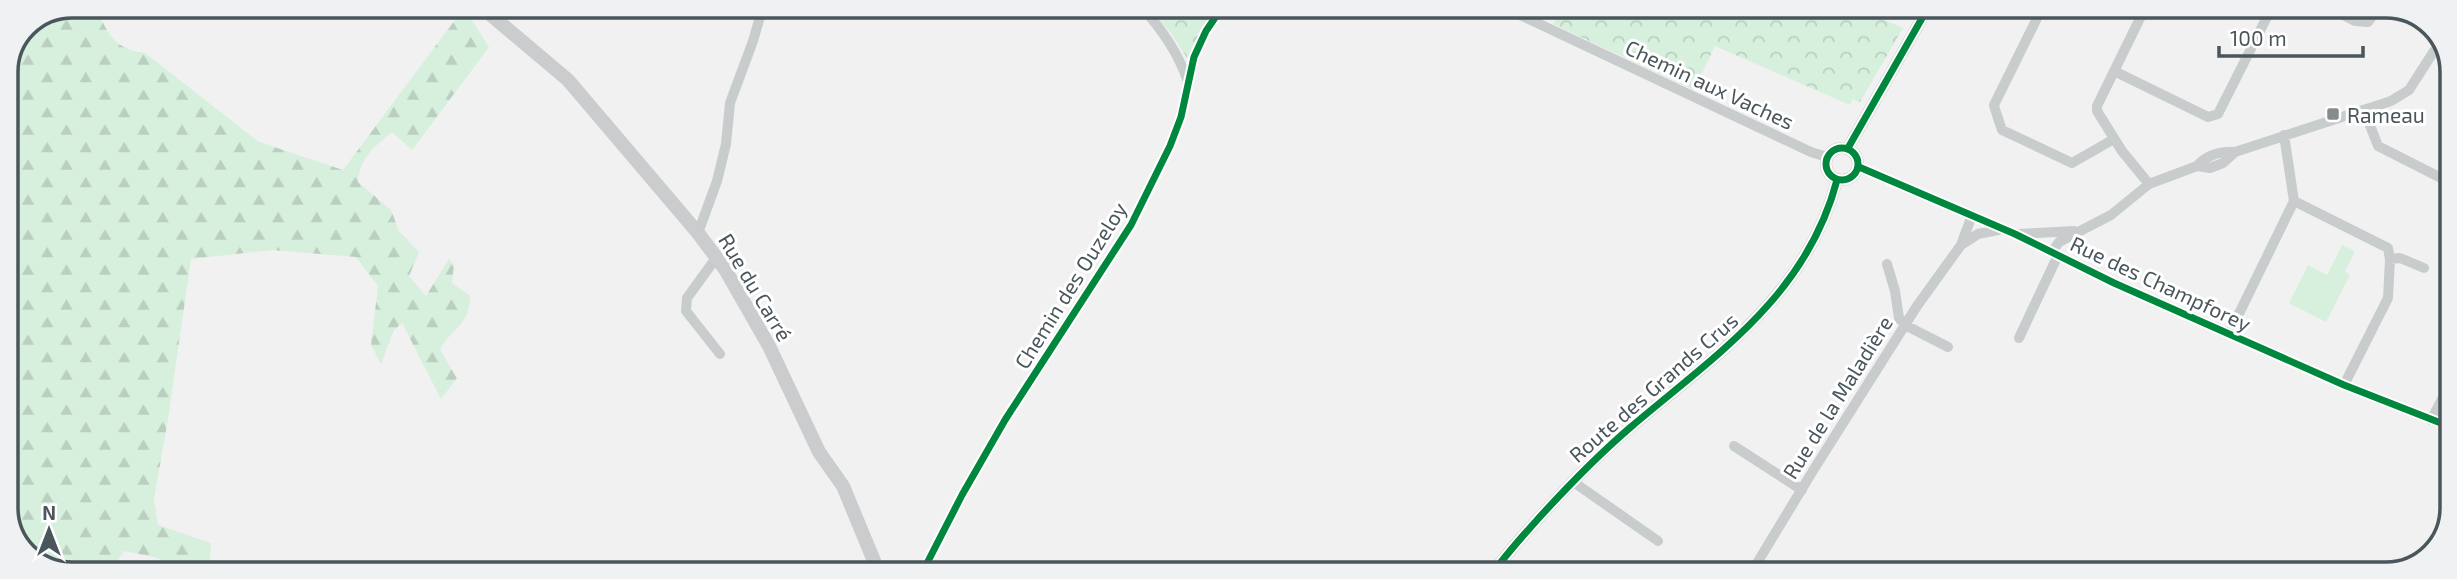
<svg xmlns="http://www.w3.org/2000/svg" width="2457" height="579" font-family="'Exo 2',sans-serif">
<style>
.green{fill:#d7efdd}
.forest{fill:url(#forest-firs)}
.park{fill:url(#park-crowns)}
.lines{fill:none;stroke-linecap:round;stroke-linejoin:round}
.minor{stroke:#c9cccd;stroke-width:10}
.tertiary{stroke:#c9cccd;stroke-width:12}
.secondary{stroke:#caccce;stroke-width:14}
.cycleway-casing{stroke:#fff;stroke-width:11}
.cycleway{stroke:#00873e;stroke-width:7}
.poi-dot{fill:#848c90;stroke:#fff;stroke-width:2.5}
.labels{text-anchor:middle;dominant-baseline:central;stroke-width:6;stroke-linejoin:round;paint-order:stroke}
.street-label{font-size:21px;fill:#49565c;stroke:#fff}
.poi-label{font-size:21px;fill:#49565c;stroke:#fff;text-anchor:start}
.rim{fill:none;stroke:#49565c;stroke-width:3.5}
</style>
<defs>
<pattern id="forest-firs" width="22" height="20" patternUnits="userSpaceOnUse" patternTransform="scale(1.75)"><rect width="22" height="20" fill="#d7efdd"/><path d="M5 1l3.5 6h-7zM16 11l3.5 6h-7z" fill="#bacfc0"/></pattern>
<pattern id="park-crowns" width="20" height="18" patternUnits="userSpaceOnUse" patternTransform="scale(1.75)"><rect width="20" height="18" fill="#d7efdd"/><path d="M2 6a3 3 0 1 1 6 0M12 15a3 3 0 1 1 6 0" fill="none" stroke="#bacfc0"/></pattern>
</defs>
<rect width="100%" height="100%" fill="#f1f1f1"/>
<path class="green" d="M2342 245 2355 251 2345 272 2350 275 2326 322 2289 303 2308 265 2327 275Z"/>
<path class="forest" d="M72 5H94C108 32 112 49 145 53L259 142 343 170 464 8 489 47 412 150 392 132C374 147 360 157 358 182L391 210 399 231 419 252 409 276 426 296 449 259 454 265 452 283 470 296C469 328 452 326 440 350L457 378 441 399 402 323 394 330 381 364 371 345 378 286 356 257 272 250 191 259 168 419 154 499 158 525 211 543 209 572H199L154 557 124 551 110 572H58L22 551 6 515 5 71 25 24Z"/>
<path class="park" d="M1146 6H1217L1187 58 1171 33Z
M1563 6H1851L1903 28 1860 102 1853 99 1850 105 1715 46 1694 90 1553 24Z"/>
<g class="lines">
<path class="minor" d="M1141 6C1162 30 1178 52 1188 82
M1501 6 1811 152 1827 157
M2043 6 1994 105 1995 109 2002 130 2072 163 2114 139
M2146 6 2097 106V111L2122 151 2149 184
M2328 7 2355 21 2368 22 2379 7
M2114 71 2208 117 2218 114 2272 7
M2364 110 2378 146 2447 181 2451 180
M2284 135 2294 201 2388 248 2390 259 2388 298 2344 385
M2197 166C2207 155 2220 151 2235 152L2391 101 2409 90 2434 51 2443 46
M1859 167 2015 234 2114 283 2344 385 2451 427
M698 233 717 181 726 144 730 103 753 41 763 6
M2019 234 2074 231
M1961 245 1978 234 2003 229
M2052 252 2059 242 2111 215 2149 184 2197 166 2210 168 2223 163 2235 152
M716 258 687 298 686 311 720 354
M2390 259 2400 258 2424 268
M1887 264 1895 291 1899 318 1905 325 1948 347
M2229 334 2294 201
M2019 338 2058 255
M2431 420 2451 382
M1734 446 1802 490
M1572 481 1658 541
M922 573 962 495 1005 420 1131 225 1170 146 1181 117 1194 57 1206 31 1223 6
M1751 573 1814 469 1917 306 1961 245 1972 215"/>
<path class="tertiary" d="M1826 164a16 16 0 1 1 32 0a16 16 0 1 1-32 0Z
M1848 148 1929 6
M1493 573C1506 554 1522 537 1537 520 1567 487 1598 455 1632 426 1717 354 1807 295 1837 180"/>
<path class="secondary" d="M479 5 568 80 698 233 725 269 769 346 819 452 843 486 879 573"/>
<g class="cycleway-casing">
<path id="cycleway" d="M1826 164a16 16 0 1 1 32 0a16 16 0 1 1-32 0Z
M1848 148 1929 6
M1859 167 2015 234 2114 283 2344 385 2451 427
M922 573 962 495 1005 420 1131 225 1170 146 1181 117 1194 57 1206 31 1223 6
M1493 573C1506 554 1522 537 1537 520 1567 487 1598 455 1632 426 1717 354 1807 295 1837 180"/>
</g>
<use href="#cycleway" class="cycleway"/>
</g>
<rect class="poi-dot" x="2326" y="107" width="14" height="14" rx="3.5"/>
<g class="labels">
<g class="street-label">
<text transform="translate(1710 84) rotate(25)">Chemin aux Vaches</text>
<text transform="translate(2161 283) rotate(25)">Rue des Champforey</text>
<text transform="translate(1070 285) rotate(-58)">Chemin des Ouzeloy</text>
<text transform="translate(756 287) rotate(59)">Rue du Carré</text>
<text transform="translate(1653 387) rotate(-41)">Route des Grands Crus</text>
<text transform="translate(1837 397) rotate(-58)">Rue de la Maladière</text>
</g>
<g class="poi-label">
<text x="2347" y="114">Rameau</text>
</g>
</g>
<path d="M0 0H2457V579H0ZM72 18H2386A54 54 0 0 1 2440 72V508A54 54 0 0 1 2386 562H72A54 54 0 0 1 18 508V72A54 54 0 0 1 72 18Z" fill="#f0f1f2" fill-rule="evenodd"/>
<path class="rim" d="M72 18H2386A54 54 0 0 1 2440 72V508A54 54 0 0 1 2386 562H72A54 54 0 0 1 18 508V72A54 54 0 0 1 72 18Z"/>
<g transform="translate(49 530)" stroke="#ffffff" stroke-width="5" paint-order="stroke">
<path d="M0-5L12 26L0 18L-12 26Z" fill="#49565c"/>
<text y="-10" font-size="19" font-weight="bold" text-anchor="middle" fill="#49565c">N</text>
</g>
<path d="M2219 46v10h144v-10" fill="none" stroke="#49565c" stroke-width="3.5"/>
<text x="2230" y="46" font-size="21" fill="#49565c" stroke="#ffffff" stroke-width="5" paint-order="stroke">100 m</text>
</svg>
